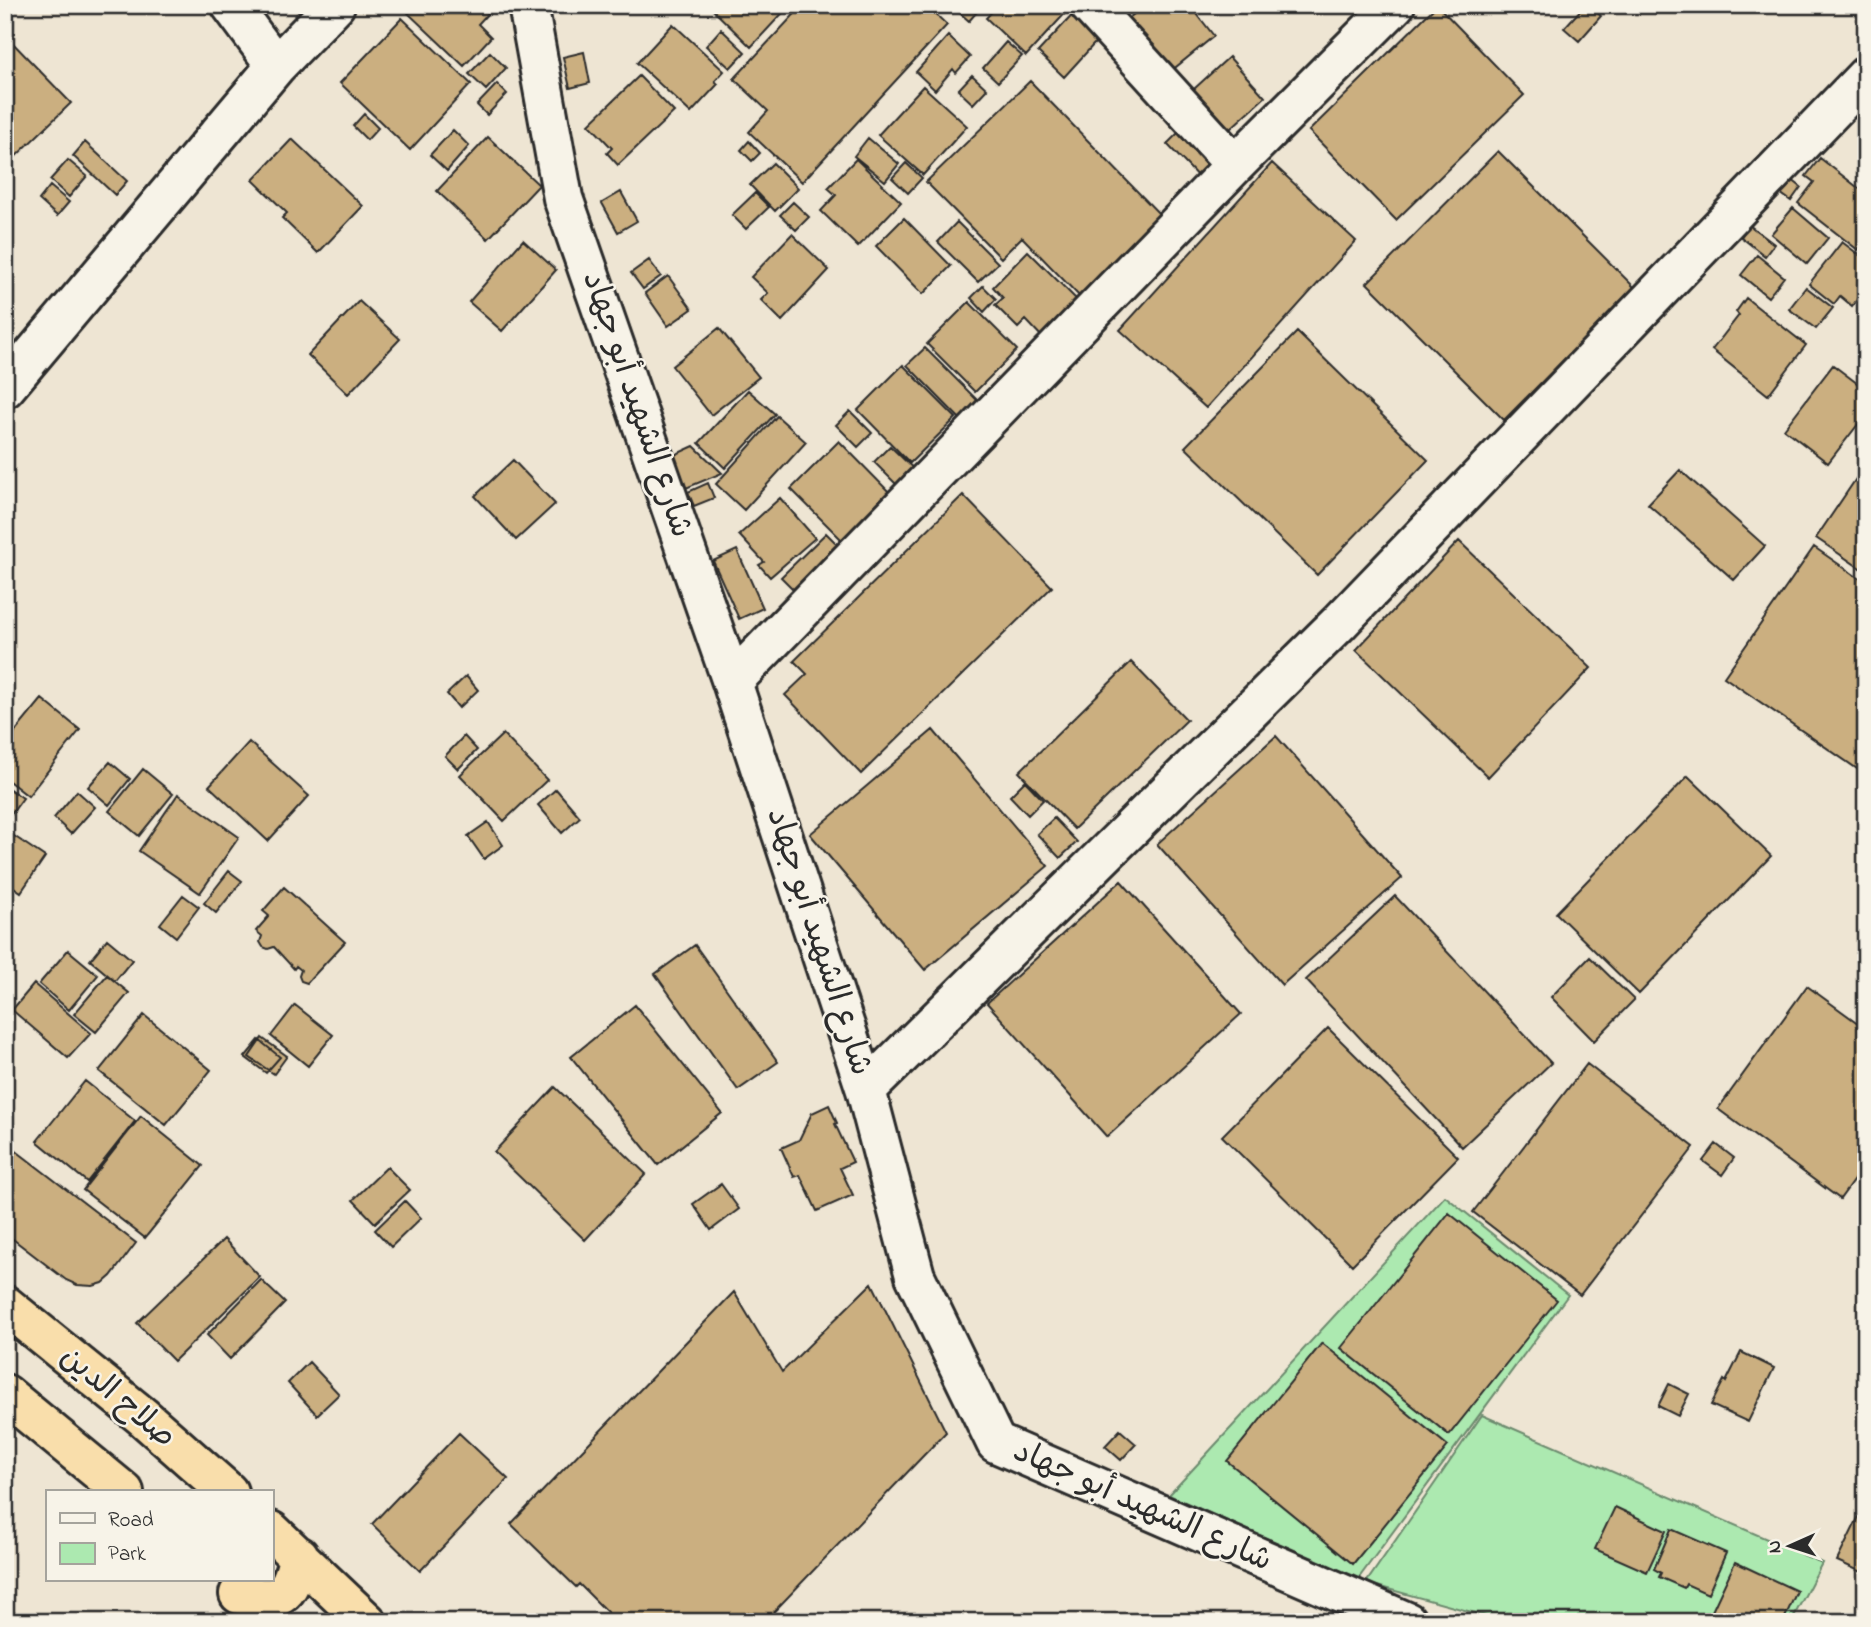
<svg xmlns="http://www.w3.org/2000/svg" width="1871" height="1627" font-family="'Indie Flower','Playpen Sans Arabic',sans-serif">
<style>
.green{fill:#ace9b0;stroke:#6c8a6e;stroke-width:2}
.building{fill:#cbaf80;stroke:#2b2b2b;stroke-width:2}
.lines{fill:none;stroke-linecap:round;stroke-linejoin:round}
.minor-casing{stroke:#2b2b2b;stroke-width:44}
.highway-casing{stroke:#2b2b2b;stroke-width:44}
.minor{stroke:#f7f3e8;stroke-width:38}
.highway{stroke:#f9deab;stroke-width:38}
.labels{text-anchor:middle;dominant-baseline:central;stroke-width:5;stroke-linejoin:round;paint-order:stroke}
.street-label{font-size:32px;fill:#2b2b2b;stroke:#f7f3e8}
</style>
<rect width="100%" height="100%" fill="#eee5d3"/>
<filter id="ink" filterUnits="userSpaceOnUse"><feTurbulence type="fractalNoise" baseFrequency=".0143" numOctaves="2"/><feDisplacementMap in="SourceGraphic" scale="14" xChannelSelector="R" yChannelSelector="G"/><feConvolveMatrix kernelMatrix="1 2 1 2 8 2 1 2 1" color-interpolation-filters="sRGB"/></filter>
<g filter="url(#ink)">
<path class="green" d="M1445 1196 1568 1295 1358 1579 1169 1495Z
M1482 1415 1822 1563 1791 1622H1508L1366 1583Z"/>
<path class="building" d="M415 5H490V11L478 24 491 37 464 66 408 13Z
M708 5H790L751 47Z
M803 5H926L947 25 802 182 749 132 768 111 734 79Z
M951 5H983L969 21Z
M998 5H1067L1070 8 1026 56 986 18Z
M1102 5H1138L1113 25Z
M1145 5H1190L1214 36 1160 80 1118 27Z
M1437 5 1524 95 1396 220 1309 131Z
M1585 5H1589L1601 16 1579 41 1564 28Z
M1079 8 1105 32 1064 77 1038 52Z
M402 18 471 84 410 150 340 83Z
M673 24 724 71 715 81 718 84 691 113 637 63Z
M721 29 745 52 730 68 706 46Z
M5 35 71 103 9 163 5 160Z
M948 36 970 57 956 73 953 69 935 90 916 72Z
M1006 42 1022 56 998 82 983 68Z
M490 52 506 68 486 90 469 74Z
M584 52 590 83 570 88 563 57Z
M1229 57 1265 97 1219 139 1183 99Z
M972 75 987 89 973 104 958 90Z
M639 76 674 112 618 165 607 153 612 148 589 124Z
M1030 81 1166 221 1084 301 1022 237 1001 258 926 182Z
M497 84 507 94 487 115 477 105Z
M923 86 967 126 923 175 878 135Z
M364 114 378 128 367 140 353 126Z
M1185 126 1222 164 1203 182 1167 144Z
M453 130 469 146 447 171 430 155Z
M488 137 539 185 488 239 437 191Z
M868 138 899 164 885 181 854 156Z
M292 139 363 206 318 253 282 218 287 213 253 180Z
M749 141 760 153 752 161 741 150Z
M85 142 127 181 115 195 73 156Z
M1498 151 1635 288 1504 420 1367 283Z
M1820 158 1866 194V239L1858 250 1798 203 1814 182 1806 176Z
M856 159 901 202 858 247 821 211 836 195 828 188Z
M68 160 87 176 69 197 50 180Z
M773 163 798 188 775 211 750 185Z
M906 163 922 178 908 193 892 178Z
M1272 163 1356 241 1206 408 1120 330Z
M1787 176 1801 187 1791 201 1776 190Z
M50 186 69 202 57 216 39 200Z
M621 192 637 221 618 232 602 203Z
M755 193 769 207 746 229 732 215Z
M793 202 809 217 796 230 780 215Z
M1793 208 1828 238 1807 264 1771 234Z
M904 218 951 266 923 294 876 246Z
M957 222 998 263 978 282 938 242Z
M1749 225 1774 244 1765 256 1741 237Z
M792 234 829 270 782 321 761 300 768 293 751 277Z
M523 240 556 270 502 331 469 302Z
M1842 242 1866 260V288L1852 306 1840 296 1834 304 1809 284Z
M1028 251 1079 302 1043 338 1026 320 1018 328 995 305 1003 298 993 287Z
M1757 255 1784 277 1768 297 1741 275Z
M649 260 661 276 643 289 631 273Z
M668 276 692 309 668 326 645 293Z
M983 286 996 299 984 312 971 298Z
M1806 287 1833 308 1816 329 1789 309Z
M1746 298 1806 345 1768 395 1712 350 1739 315 1736 312Z
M359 301 400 339 348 394 308 355Z
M969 302 1017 350 975 392 927 344Z
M719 328 759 377 711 415 672 366Z
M1297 332 1428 460 1317 575 1185 447Z
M925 348 987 410 969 428 907 365Z
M903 365 956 418 910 463 858 410Z
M1833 365 1866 390V414L1828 463 1784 429Z
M748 390 775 414 725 468 699 443Z
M850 411 872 433 858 447 836 425Z
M777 416 806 442 744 510 716 484Z
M839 441 898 501 851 549 791 489Z
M694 446 722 473 686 488 672 456Z
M890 446 923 478 907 495 874 462Z
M513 460 555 504 516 540 475 496Z
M1866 464V572L1816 538Z
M1680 470 1765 546 1734 580 1648 504Z
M708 483 714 498 694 506 688 492Z
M963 495 1052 587 861 774 785 695 807 674 794 661Z
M780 498 815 538 770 577 759 565 764 562 739 535Z
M826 533 849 556 804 600 781 577Z
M1459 541 1591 668 1488 777 1356 650Z
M1814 547 1866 583V775L1724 677Z
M737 550 763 608 739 619 713 561Z
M1131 662 1187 720 1074 829 1019 772Z
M466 676 478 690 459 708 447 694Z
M42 699 80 730 28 796 5 778V744Z
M933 730 1048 866 925 970 810 834Z
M503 734 547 780 504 821 460 775Z
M464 736 477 750 458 769 445 756Z
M1276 736 1402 878 1282 985 1157 844Z
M249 742 309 796 268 841 209 786Z
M110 762 130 779 109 805 88 787Z
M143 769 173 794 139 836 109 811Z
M1688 776 1771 856 1639 994 1556 913Z
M1025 781 1043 800 1028 815 1010 796Z
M5 786 23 798 12 813 5 808Z
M556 789 580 817 562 833 538 805Z
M77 791 95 807 71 834 54 818Z
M178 794 239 837 200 893 139 851Z
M1054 818 1077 842 1060 858 1037 834Z
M488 822 503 845 484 859 468 836Z
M5 830 45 857 21 892 5 881Z
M229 871 242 881 216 913 204 903Z
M1121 881 1241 1014 1107 1137 987 1003Z
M284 887 345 942 307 983 301 981 299 976 301 970 296 966 294 969 274 947 268 949 263 947 260 942 262 936 256 931 269 916 263 911Z
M183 895 199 907 176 937 160 924Z
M1395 896 1551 1063 1462 1147 1306 980Z
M107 939 132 960 115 981 90 960Z
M695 945 778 1062 738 1090 655 974Z
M68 950 98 975 69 1010 39 984Z
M1590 957 1634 1000 1594 1041 1551 997Z
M107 975 129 993 96 1032 74 1014Z
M34 984 91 1033 68 1058 12 1010Z
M1807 986 1866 1029V1163L1840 1199 1718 1109Z
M295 1005 333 1035 308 1066 271 1036Z
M635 1005 722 1113 658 1165 571 1057Z
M144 1015 211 1070 166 1125 99 1071Z
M1328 1028 1458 1157 1352 1265 1222 1136Z
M262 1038 287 1056 274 1074 249 1057Z
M259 1040 280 1057 266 1073 245 1057Z
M1587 1064 1694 1147 1580 1295 1473 1212Z
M85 1081 135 1121 87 1182 37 1141Z
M555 1087 646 1174 585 1240 494 1152Z
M829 1105 837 1123 835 1124 853 1162 840 1168 853 1195 817 1211 800 1175 794 1177 781 1148 799 1140 812 1113Z
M141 1116 203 1166 145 1238 83 1190Z
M1716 1144 1734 1158 1722 1175 1703 1161Z
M15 1150 136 1243 111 1276 103 1283 93 1286 77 1285 66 1280 5 1233V1163Z
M387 1167 410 1190 375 1223 353 1200Z
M721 1184 739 1209 711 1230 693 1204Z
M405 1201 421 1218 391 1247 375 1230Z
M1449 1213 1557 1300 1449 1435 1341 1348Z
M224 1239 260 1277 174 1361 137 1323Z
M261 1280 285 1303 230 1359 207 1335Z
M872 1283 946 1432 764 1622H617L579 1584 576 1587 511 1524 734 1292 782 1372Z
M1322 1343 1448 1446 1353 1564 1227 1461Z
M1741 1352 1774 1368 1748 1422 1711 1405 1724 1380 1726 1382Z
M309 1362 339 1394 317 1415 288 1383Z
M1669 1384 1689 1394 1678 1416 1658 1406Z
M1120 1430 1136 1444 1121 1460 1105 1446Z
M459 1433 508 1479 420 1571 372 1524Z
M1615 1507 1666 1531 1647 1572 1595 1549Z
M1862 1510 1866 1512V1574L1837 1561Z
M1671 1529 1726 1553 1708 1594 1686 1584 1684 1588 1659 1577 1661 1573 1654 1569Z
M1735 1562 1797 1591 1783 1622H1707Z"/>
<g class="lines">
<g class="minor-casing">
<path id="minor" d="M231 5 276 66
M528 5 563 198 732 682 866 1090 915 1276 996 1443 1407 1622
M1089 5 1235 165
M5 388 276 66 335 5
M732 682 1235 165 1395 5
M866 1090 1339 623 1866 76"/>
</g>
<g class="highway-casing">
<path id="highway" d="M5 1305 142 1416 228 1492
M5 1394 124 1492
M271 1531 367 1622
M239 1594C280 1604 289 1598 299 1556"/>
</g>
<use href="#minor" class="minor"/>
<use href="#highway" class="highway"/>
</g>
</g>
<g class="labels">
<g class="street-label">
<text transform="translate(636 405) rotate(71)">شارع الشهيد أبو جهاد</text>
<text transform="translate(818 942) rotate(72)">شارع الشهيد أبو جهاد</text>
<text transform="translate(117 1398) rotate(40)">صلاح الدين</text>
<text transform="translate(1142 1507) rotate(24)">شارع الشهيد أبو جهاد</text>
</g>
</g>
<rect width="1871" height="1627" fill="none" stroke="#f7f3e8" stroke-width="28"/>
<rect x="14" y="14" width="1843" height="1599" fill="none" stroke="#2b2b2b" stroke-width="2.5" filter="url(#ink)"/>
<rect x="46" y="1490" width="228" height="91" fill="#f7f3e8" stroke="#a5a39c" stroke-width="2"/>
<rect x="60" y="1513" width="35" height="10" fill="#f7f3e8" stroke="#a5a39c" stroke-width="2"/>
<text x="108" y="1526" font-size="21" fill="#2b2b2b">Road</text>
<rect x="60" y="1543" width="35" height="21" fill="#ace9b0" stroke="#a5a39c" stroke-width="2"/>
<text x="108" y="1560" font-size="21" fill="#2b2b2b">Park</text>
<g transform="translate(1790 1546) rotate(267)" stroke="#f7f3e8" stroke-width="5" paint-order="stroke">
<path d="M0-5L12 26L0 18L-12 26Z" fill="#2b2b2b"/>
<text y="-10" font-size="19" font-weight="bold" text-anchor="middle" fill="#2b2b2b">N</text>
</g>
</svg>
